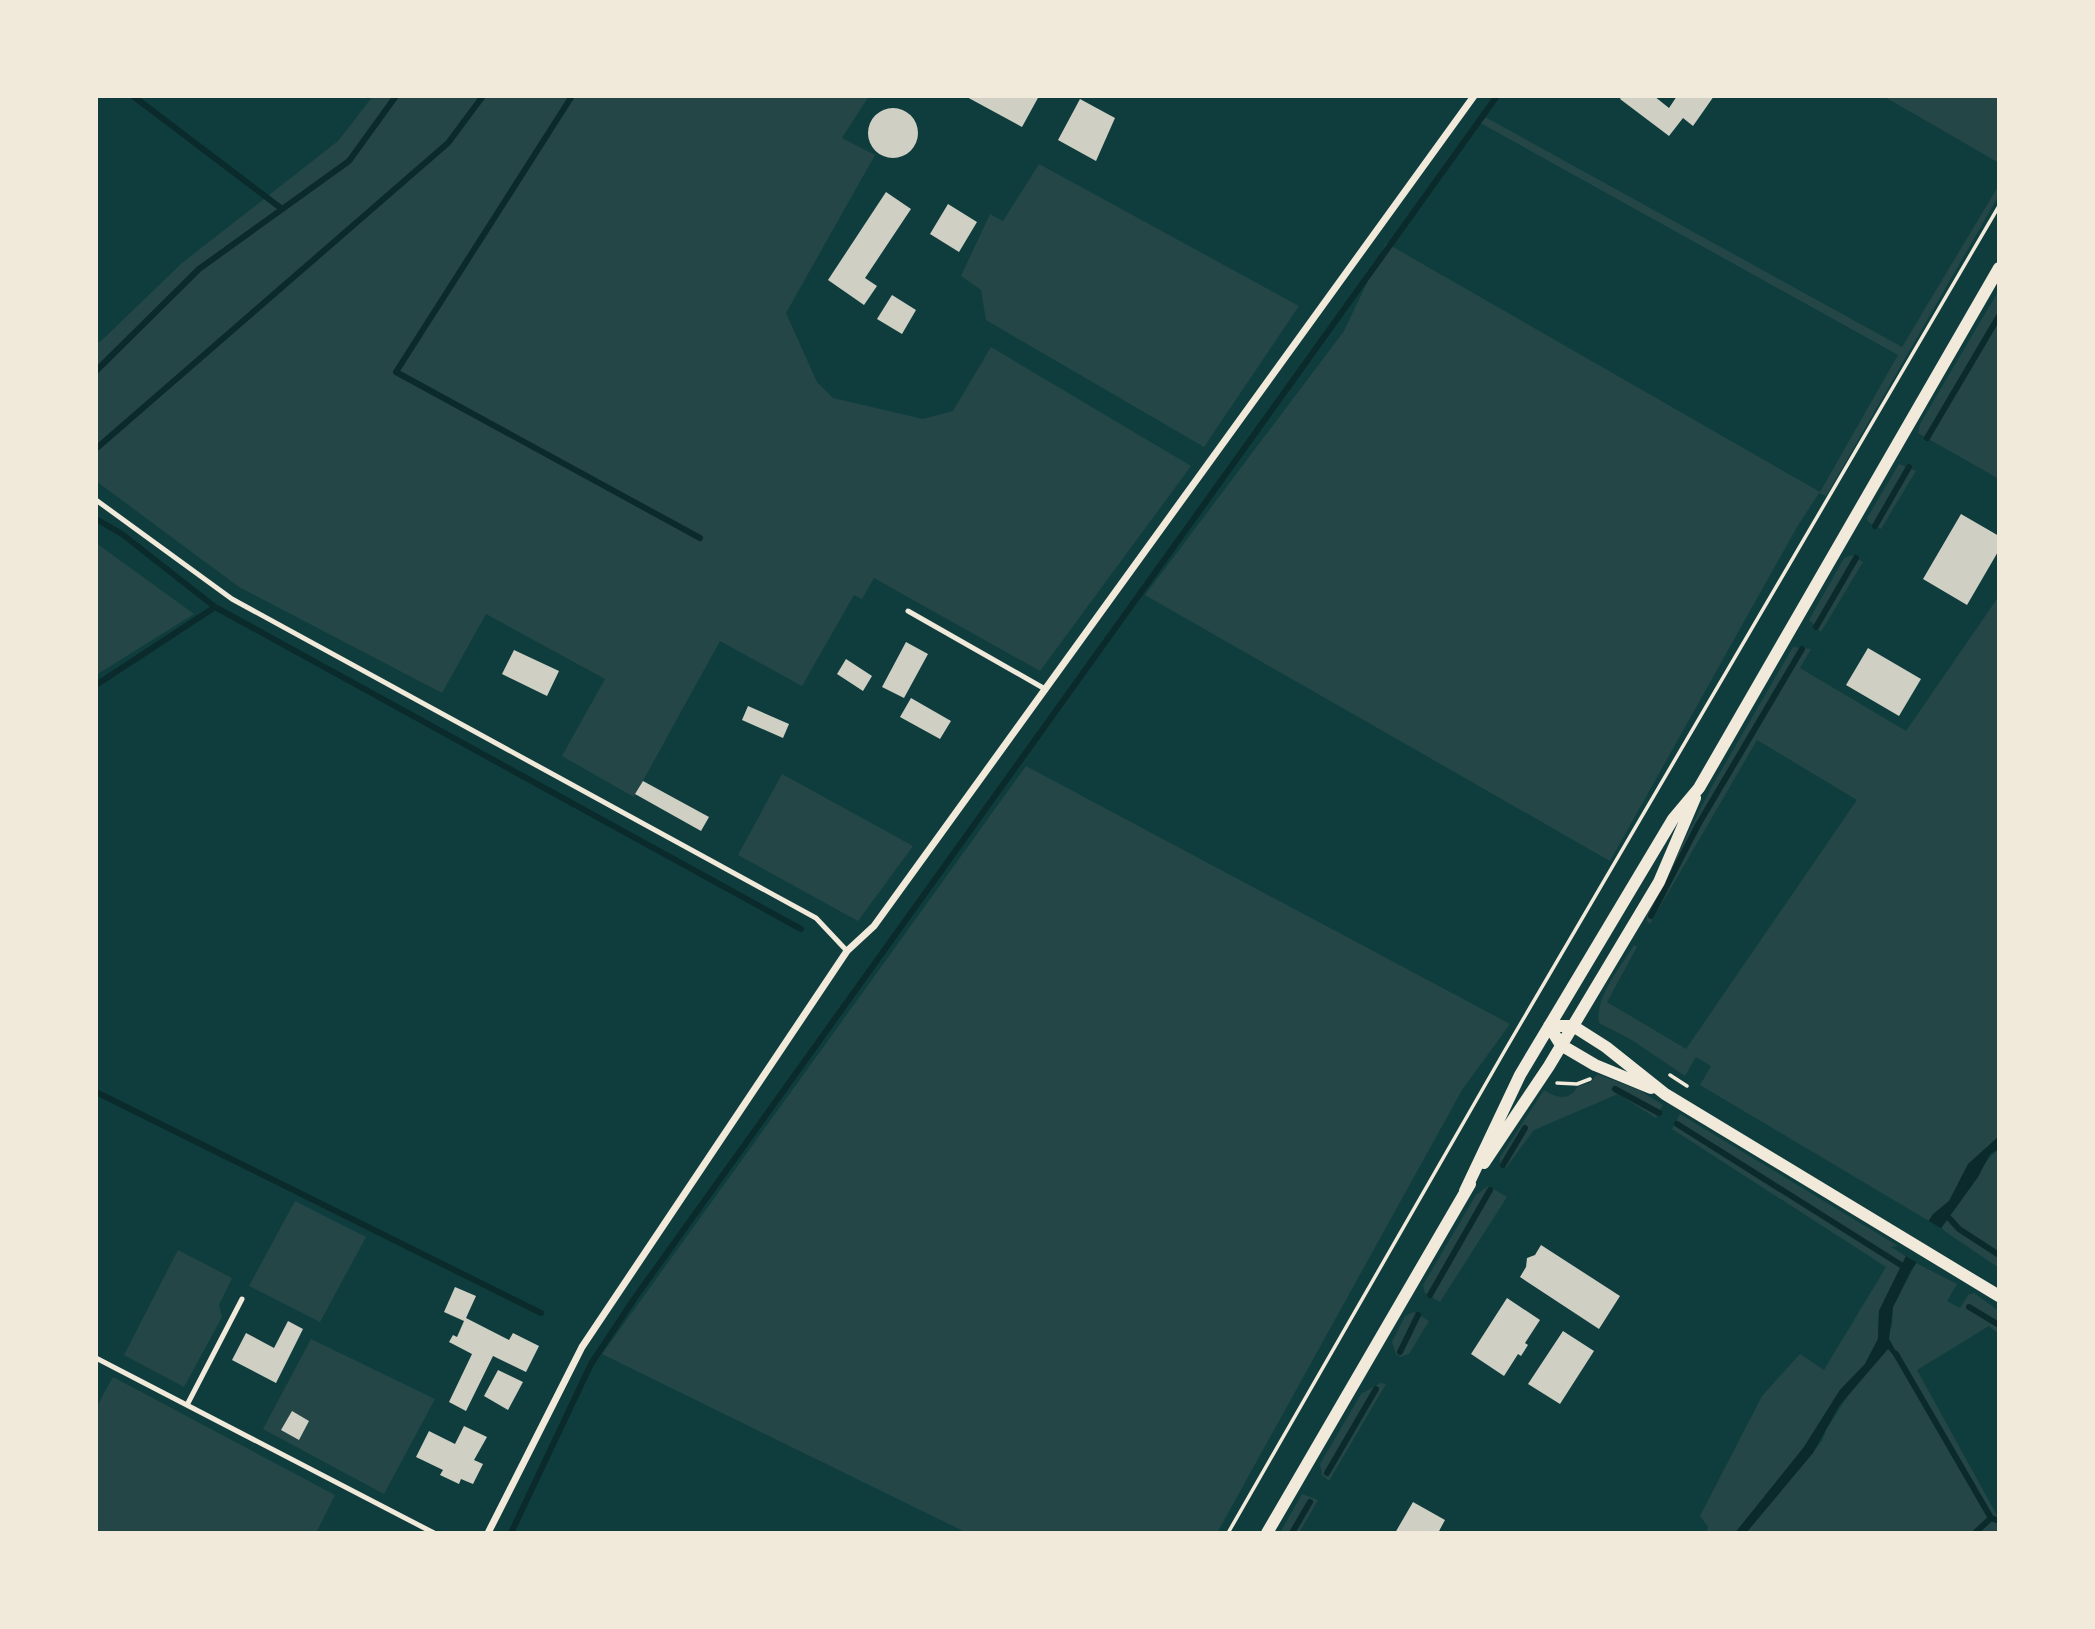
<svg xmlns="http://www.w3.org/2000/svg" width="2095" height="1629" font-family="'Space Grotesk',sans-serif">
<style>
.green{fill:#244646}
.water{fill:#0a2a2b}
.pier{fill:#0f3d3e}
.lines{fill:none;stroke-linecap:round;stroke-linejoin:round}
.stream{stroke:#0a2a2b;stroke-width:6}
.building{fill:#cfcfc3}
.path{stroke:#f1e9da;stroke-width:3.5}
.service{stroke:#f1e9da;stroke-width:5}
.minor{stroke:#f1e9da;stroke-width:7}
.tertiary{stroke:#f1e9da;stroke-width:12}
</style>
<rect width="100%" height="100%" fill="#0f3d3e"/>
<path class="green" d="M373 96H869L842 138 875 155 786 313 817 382 833 398 923 419 953 411 991 347 1191 466 1040 671 874 578 862 599 854 595 802 686 720 641 634 797 562 756 605 679 486 614 442 693 239 587 96 481V341L100 342 182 263 338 141Z
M1883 96H1999V163Z
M1487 118 1902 347 1999 185V195L1826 496 1819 493 1797 527 1610 861 1145 595 1344 331 1386 243 1820 492 1898 355 1475 120Z
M1039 164 1299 306 1204 447 986 320 981 290 961 276 990 214 1003 221Z
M1999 290V479L1918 433 1920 424Z
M1899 464 1916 471 1881 529 1868 522 1867 518Z
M96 543 194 614 96 675Z
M1852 555 1863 562 1821 632 1809 620 1844 558Z
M1999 596V1136L1966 1171 1949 1201 1929 1221 1700 1085 1711 1066 1696 1057 1685 1076 1632 1040 1599 1023C1595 996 1621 967 1634 945L1637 947 1607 1002 1686 1049 1857 800 1757 740 1650 924 1647 921V914L1711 788 1793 647 1811 649 1800 668 1906 731Z
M1026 766 1510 1024 1462 1090 1217 1533H967L602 1354Z
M782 774 913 846 858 921 738 855Z
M1597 1074 1639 1090 1663 1105 1656 1118 1618 1094 1534 1130 1506 1168 1500 1165V1157L1544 1090C1557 1098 1569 1102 1578 1086L1590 1083Z
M1680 1114 1898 1246 1891 1247 1906 1256 1879 1311 1878 1339 1865 1364 1840 1390 1804 1447 1735 1533H1706L1708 1527 1700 1516 1762 1396 1800 1354 1824 1370 1886 1267 1672 1129Z
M1999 1149V1268L1940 1228C1957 1208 1981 1161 1999 1149Z
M1488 1186 1507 1197 1440 1302 1425 1293 1423 1285 1476 1195Z
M295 1201 366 1237 320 1322 249 1286Z
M178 1250 232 1278 219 1305 222 1317 184 1387 124 1355Z
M1916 1263 1957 1284 1947 1301 1960 1308 1968 1295 1974 1293 1999 1311V1334L1989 1326 1917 1370 1999 1519V1533H1746L1822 1441 1826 1430 1892 1326 1893 1307Z
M1414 1312 1429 1321 1409 1354 1401 1357 1396 1354 1392 1342 1405 1316Z
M311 1339 435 1399 384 1494 263 1429Z
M113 1377 335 1495 316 1533H96V1408Z
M1380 1383 1386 1384 1329 1481 1322 1475 1320 1464 1361 1394Z
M1302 1494 1318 1500 1299 1533H1280Z"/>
<path class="water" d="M1999 1136V1149L1990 1154 1978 1177 1911 1270 1893 1307 1889 1339 1897 1353 1894 1356 1888 1349 1839 1406 1813 1453 1746 1533H1735L1804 1447 1840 1390 1865 1364 1878 1339 1879 1311 1905 1258 1933 1214 1949 1201 1968 1164Z"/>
<path class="pier" d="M1926 1219 1944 1230 1920 1264 1903 1255Z"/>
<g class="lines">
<path class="stream" d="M133 96 282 209
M572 96 396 372 700 538
M96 371 199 269 349 161 396 96
M1927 438 1999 316
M98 447 448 143 483 96
M96 519 122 534 215 607 801 929
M1875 526 1909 467
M1816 627 1856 558
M96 685 215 607
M1651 916 1698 825 1802 649
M1615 1089 1659 1113
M96 1092 541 1313
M1677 1124 1901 1265
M1503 1165 1525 1128
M1949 1218 1959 1229 1999 1255
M1430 1295 1490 1190
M1969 1307 1999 1325
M1400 1352 1418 1315
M1896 1354 1991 1518 1999 1521
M1327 1473 1376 1389
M511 1533 591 1364 634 1299 1497 96
M1292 1533 1310 1502
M1975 1533 1991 1518"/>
</g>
<path class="building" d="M965 96H1039L1022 127Z
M1622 96H1654L1669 108 1677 96H1714L1693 126 1683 118 1669 136 1620 99Z
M1080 99 1115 118 1096 161 1058 140Z
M868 133a25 25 0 1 1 50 0a25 25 0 1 1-50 0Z
M886 192 911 209 865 278 877 286 864 305 828 280Z
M948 204 977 222 959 252 930 234Z
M892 295 916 310 902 334 877 319Z
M1961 514 1999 536V550L1967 605 1923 579Z
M906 642 928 654 904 698 882 687Z
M1868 648 1921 679 1899 716 1846 685Z
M514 650 559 671 547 696 502 674Z
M846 659 872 676 863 691 837 674Z
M911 698 951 721 940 739 900 717Z
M748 706 789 724 783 738 742 720Z
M643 781 709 817 701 831 635 794Z
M1541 1245 1620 1296 1599 1329 1520 1277 1526 1267 1527 1258 1535 1255Z
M455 1287 476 1296 466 1318 509 1340 513 1333 539 1346 526 1372 493 1356 466 1411 449 1402 472 1354 449 1342 453 1335 457 1337 464 1321 444 1312Z
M1507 1298 1540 1320 1525 1343 1528 1345 1521 1356 1518 1354 1504 1376 1471 1354Z
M288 1321 303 1329 276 1383 232 1360 246 1333 274 1348Z
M1563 1331 1594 1351 1560 1404 1528 1384Z
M498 1370 523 1382 508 1410 484 1396Z
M292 1411 309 1421 299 1440 281 1430Z
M464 1426 487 1437 474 1460 483 1464 473 1484 461 1479 459 1484 440 1475 443 1470 416 1457 429 1431 455 1444Z
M1413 1502 1445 1520 1438 1533H1395Z"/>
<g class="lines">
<path class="path" d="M1670 1075 1687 1086
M1557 1083 1577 1084 1590 1079
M1228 1533 1504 1052 1999 206"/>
<path class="service" d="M96 500 232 599 816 918 847 951
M908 611 1045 689
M96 1358 434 1533
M187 1405 242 1299"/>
<path class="minor" d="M488 1533 582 1347 847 951 874 926 1474 96"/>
<path class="tertiary" d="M1549 1026H1573L1606 1047 1665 1094 1999 1296
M1549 1026 1561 1045 1595 1065 1651 1088
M1484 1163 1549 1066 1659 882 1695 798
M1465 1191 1520 1075 1673 819 1699 788 1999 268
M1267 1533 1470 1184"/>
</g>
<rect width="2095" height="1629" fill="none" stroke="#f1e9da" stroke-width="196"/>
</svg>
